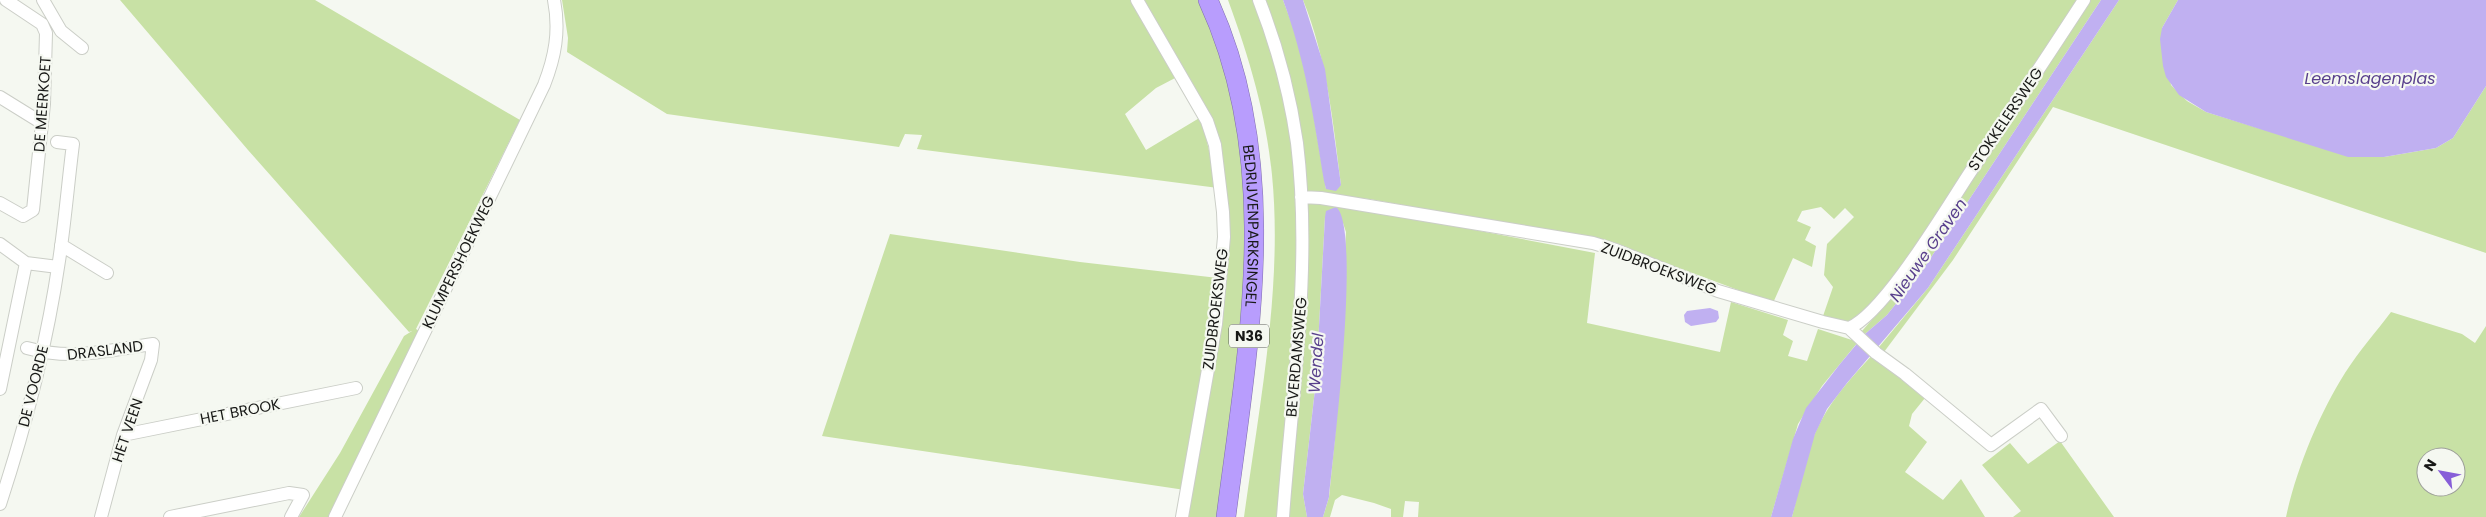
<svg xmlns="http://www.w3.org/2000/svg" width="2486" height="517" font-family="Poppins,sans-serif">
<style>
.green{fill:#c8e1a5;fill-rule:evenodd}
.water{fill:#c0b0f1}
.lines{fill:none;stroke-linecap:round;stroke-linejoin:round}
.minor-casing{stroke:#cbcec7;stroke-width:14}
.highway-casing{stroke:#806fac;stroke-width:20}
.minor{stroke:#fff;stroke-width:12}
.highway{stroke:#b89dfd;stroke-width:19}
.labels{text-anchor:middle;dominant-baseline:central;stroke-width:4.5;stroke-linejoin:round;paint-order:stroke}
.shield{fill:#f5f8f1;stroke:#5a5c58;stroke-width:1}
.shield-label{font-size:14px;font-weight:bold;fill:#181917}
.street-label{font-size:15px;fill:#181917;stroke:#f5f8f1}
.water-label{font-size:16px;font-style:italic;fill:#583f8c;stroke:#f5f8f1}
</style>
<rect width="100%" height="100%" fill="#f5f8f1"/>
<path class="green" d="M120 0H315L520 120 416 329 421 332 330 517H299L340 453 404 336 412 331 409 332 248 150Z
M562 0H1131L1177 77 1156 88 1125 114 1146 150 1201 117 1218 188 917 149 922 135 905 134 899 147 667 114 567 52 568 38Z
M1140 0H1201L1211 22 1240 124 1250 238 1220 517H1185L1222 306 1217 144Z
M1228 0H1256L1289 116 1302 251 1281 517H1244C1259 407 1283 286 1272 175 1266 114 1249 57 1228 0Z
M1262 0H1283L1296 35 1310 94 1326 189 1341 185C1333 122 1327 59 1303 0H2078L1932 223 1879 298 1849 323 1822 319 1833 287 1824 275 1827 244 1854 217 1845 208 1834 219 1821 207 1802 211 1797 221 1811 227 1805 240 1816 246 1812 267 1793 258 1773 303 1636 252 1581 237 1369 199 1305 194Z
M2090 0H2101L1922 271 1887 315 1865 334 1862 331 1876 315Z
M2119 0H2178L2162 28 2171 85 2187 101 2206 112 2258 128 2384 157 2436 148 2453 138 2486 86V253L2053 107 1953 260 1884 352 1879 347 1928 288Z
M1309 202 1355 207 1595 253 1587 323 1720 352 1731 302 1788 320 1783 335 1793 341 1788 356 1807 361 1818 329 1858 342 1822 386 1798 424 1771 517H1418L1419 502 1405 501 1403 517H1391V509L1374 503 1342 495 1335 500 1330 517H1323L1329 497 1335 437 1346 232 1343 223 1325 217 1316 381 1303 494 1307 517H1287L1306 205Z
M890 234 1080 262 1218 278 1185 490 822 436Z
M2391 312 2462 334 2475 343 2486 326V517H2286C2296 470 2319 414 2345 373 2359 351 2376 332 2391 312ZM2426 457H2456V487H2426Z
M1873 354 1925 398 1912 414 1909 426 1927 442 1905 472 1943 500 1961 479 1985 517H1792C1800 486 1805 450 1821 421 1834 396 1854 375 1873 354Z
M2060 441 2114 517H2013L2021 511 1982 465 2010 443 2028 464Z"/>
<path class="water" d="M1283 0H1303L1325 69 1341 185 1336 191 1326 189 1324 181C1314 119 1305 59 1283 0Z
M2101 0H2119L1928 288 1847 383 1827 409 1815 434 1792 517H1771L1793 439 1806 408 1840 364 1865 334 1887 315 1922 271Z
M2178 0H2486V86L2453 138 2436 148 2384 157H2348L2332 152 2206 112 2179 95 2166 77 2163 66 2160 39 2162 28Z
M1336 207C1362 226 1333 457 1329 497L1323 517H1307L1303 494 1316 381 1325 217 1326 211Z
M1710 308 1718 311 1719 318 1716 322 1691 326 1685 322 1684 315 1687 311Z"/>
<g class="lines">
<g class="minor-casing">
<path id="minor" d="M43 0 61 31 82 48
M1137 0 1207 121 1215 145 1223 212 1224 237 1216 324 1182 517
M1259 0C1277 46 1290 94 1297 143 1312 267 1292 393 1283 517
M0 97 42 123
M1301 197 1321 198 1593 243 1616 250 1718 291 1823 322 1849 328 1876 353 1905 374 1991 445 2041 409 2061 436
M0 203 23 216 33 210 44 104 46 33 42 24 6 0
M0 244 26 263 58 267
M61 245 107 273
M1849 328C1885 313 1947 207 1971 171 2009 114 2047 57 2084 0
M27 348C73 361 108 350 153 344L151 360 123 435 101 517
M0 389 26 263
M123 435 356 388
M0 504C26 425 47 343 59 261 65 222 68 183 73 144L57 142
M170 517 289 493 303 495 291 517
M335 517 544 85C555 57 560 31 554 0"/>
</g>
<g class="highway-casing">
<g id="highway">
<path id="s1" d="M1208 0C1284 164 1248 345 1226 517"/>
</g>
</g>
<use href="#minor" class="minor"/>
<use href="#highway" class="highway"/>
</g>
<g class="labels">
<rect class="shield" x="1229" y="324.5" width="40" height="23" rx="4"/>
<g class="shield-label">
<text x="1249" y="336">N36</text>
</g>
<g class="street-label">
<text transform="translate(42 104) rotate(-86)">DE MEERKOET</text>
<text transform="translate(2005 119) rotate(-56)">STOKKELERSWEG</text>
<text stroke="none"><textPath href="#s1" startOffset="232">BEDRIJVENPARKSINGEL</textPath></text>
<text transform="translate(458 262) rotate(-64)">KLUMPERSHOEKWEG</text>
<text transform="translate(1659 268) rotate(21)">ZUIDBROEKSWEG</text>
<text transform="translate(1215 309) rotate(-83)">ZUIDBROEKSWEG</text>
<text transform="translate(105 350) rotate(-7)">DRASLAND</text>
<text transform="translate(1296 357) rotate(-85)">BEVERDAMSWEG</text>
<text transform="translate(33 386) rotate(-76)">DE VOORDE</text>
<text transform="translate(240 411) rotate(-11)">HET BROOK</text>
<text transform="translate(127 430) rotate(-71)">HET VEEN</text>
</g>
<g class="water-label">
<text x="2370" y="78">Leemslagenplas</text>
<text transform="translate(1928 250) rotate(-55)">Nieuwe Graven</text>
<text transform="translate(1316 363) rotate(-86)">Wendel</text>
</g>
</g>
<g transform="translate(2441 472) rotate(302)"><circle r="24" fill="#f5f8f1" stroke="#9d9f9a"/>
<path d="M0-4L9 19L0 12L-9 19Z" fill="#875ed8"/>
<text y="-8" font-size="14" font-weight="bold" text-anchor="middle" fill="#181917">N</text>
</g>
</svg>
